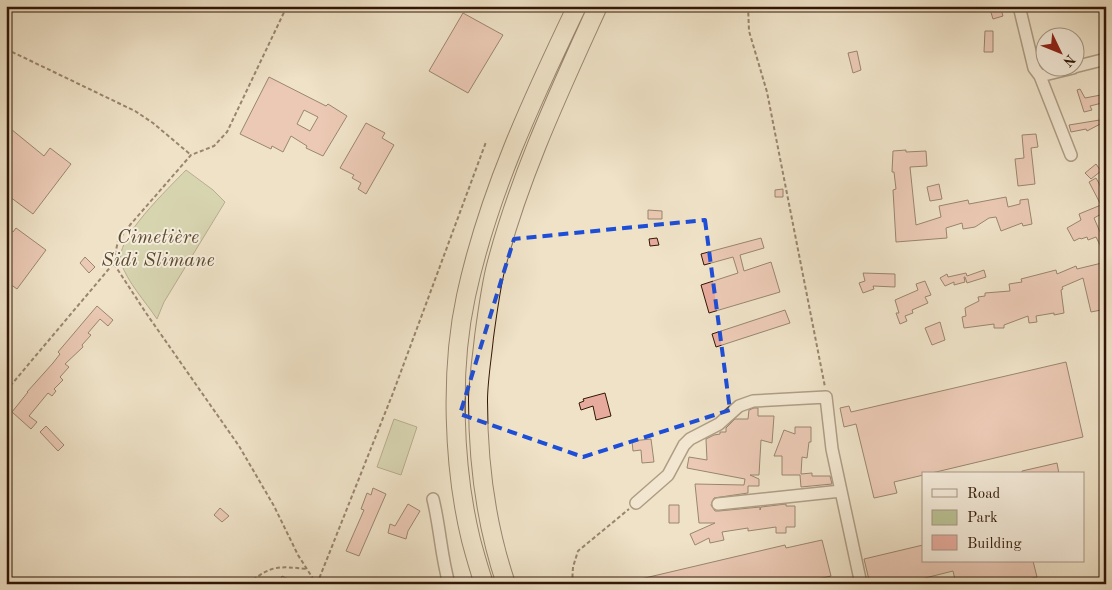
<svg xmlns="http://www.w3.org/2000/svg" width="1112" height="590" font-family="'Old Standard TT',serif">
<style>
.green{fill:#bac395;stroke:#766c4d}
.building{fill:#e7ab9d;stroke:#311605;fill-rule:evenodd}
.lines{fill:none;stroke-linecap:round;stroke-linejoin:round}
.minor-casing{stroke:#604936;stroke-width:14}
.highway-casing{stroke:#311605;stroke-width:20}
.path{stroke:#311605;stroke-width:2;stroke-dasharray:4 2.5;stroke-linecap:butt}
.minor{stroke:#f5ecdb;stroke-width:11}
.highway{stroke:#efe2c7;stroke-width:18}
.marked{fill:none;stroke:#1d4ed8;stroke-width:4;stroke-dasharray:10 6;stroke-linejoin:round}
.labels{text-anchor:middle;dominant-baseline:central;stroke-width:4;stroke-linejoin:round;paint-order:stroke}
.park-label{font-size:20px;font-style:italic;fill:#5a4a30;stroke:#f5ecdb}
</style>
<rect width="100%" height="100%" fill="#efe2c7"/>
<filter id="stains"><feTurbulence type="fractalNoise" baseFrequency=".004" numOctaves="4"/><feColorMatrix values="0 0 0 0 .2 0 0 0 0 .09 0 0 0 0 .02 0 0 0 .5 -.17"/></filter>
<radialGradient id="worn" r=".72"><stop offset=".6" stop-color="#630" stop-opacity="0"/><stop offset="1" stop-color="#630" stop-opacity=".3"/></radialGradient>
<path class="green" d="M186 170 213 190 225 202 164 302 157 319C145 301 128 283 121 263 113 240 170 187 186 170Z
M394 419 417 427 401 475 377 467Z"/>
<path class="building" d="M989 6H1000L1003 16 993 19Z
M463 13 503 35 468 93 429 71Z
M985 31H993V52H984Z
M857 51 861 70 853 73 848 53Z
M269 77 326 106 328 104 347 116 323 156 306 148 307 146 291 136 283 152 272 146 271 149 240 134ZM304 110 318 117 310 131 297 124Z
M1080 89 1085 98 1106 94V102L1090 106 1092 110 1084 112 1077 90Z
M1106 119V121L1087 131 1086 129 1071 132 1069 125Z
M366 123 385 133 382 138 394 145 366 194 358 189 361 183 352 178 354 175 340 168Z
M6 125 44 156 50 148 71 164 33 214 6 194Z
M1036 134 1038 147 1031 148 1035 184 1018 186 1015 159 1024 158 1022 135Z
M906 150V152L926 151 927 166 910 167 916 225 941 217 939 206 968 200 969 204 1006 197 1008 207 1020 204V200L1028 199 1032 224 1023 226 1022 223 1001 231 996 217 989 218 975 227 963 229 962 223 946 228 947 238 896 242 893 190 896 189 894 172H892L893 151Z
M1096 164 1101 171 1091 179 1085 173Z
M1096 178 1106 196V214L1105 212 1094 218 1100 232 1106 229V257L1096 237 1088 240 1087 237 1081 239 1080 238 1074 241 1067 228 1081 220 1079 214 1101 205 1089 182Z
M939 184 942 199 930 201 927 187Z
M783 189V197H775V190Z
M648 210 662 211V219H648Z
M6 227 13 232 16 228 46 250 17 289 6 281Z
M657 238 659 245 650 246 649 239Z
M761 238 764 248 740 255 744 271 771 262 780 292 709 313 701 285 738 273 733 257 704 265 701 254Z
M85 257 95 267 89 273 80 263Z
M1106 262V309L1091 312 1083 278 1062 287 1063 289 1061 290 1064 313 1054 315V313L1036 316 1037 322 1029 323 1028 316 1004 325V328H994V324L964 328 962 317 966 316 965 308 979 301 978 297 985 296V293L1010 291 1009 284 1022 282 1021 279 1056 270 1057 274 1076 266 1077 269Z
M984 270 986 277 967 283 965 277H964L965 282 954 285V282L945 286 940 278 947 274 948 277 966 273 967 276Z
M863 273 895 274V287L873 286 874 289 863 293 859 283 865 281Z
M925 281 931 295 925 297 928 303 912 310 913 313 905 316 907 321 900 324 896 313H899L895 300 918 290 916 284Z
M97 306 113 320 108 326 100 319 88 333 91 335 82 345 83 347 65 364 69 367 60 377 63 380 54 389 56 391 52 396 48 393 29 416 37 422 31 429 12 412 28 392H27L53 363 60 354 58 352Z
M785 310 790 323 716 347 712 334Z
M940 322 945 340 932 345 925 328Z
M1066 362 1083 437 894 482 897 493 874 498 856 424 844 427 840 408 849 406 851 412Z
M605 393 611 416 596 420 593 406 581 410 579 403 584 401 583 399Z
M754 408H758V416H774L772 443 761 440 759 475H750L759 479V486H748V493L714 498 711 505 715 511H719L760 507V510L761 507 786 504V506H795V527H786V533H776V527L748 531V528L722 532 724 540 710 543 709 538 695 545 690 534 715 523H699L695 484 744 485 745 479 687 468 689 457 707 460 706 439 714 435 720 434V432H726V428L735 419H748L749 410Z
M46 426 64 445 58 451 40 432Z
M795 427H811V442H809L807 458 802 457 801 474 812 473V476H830L832 484 801 487 800 475H782V456H774L784 430 795 434Z
M651 439 654 462 642 463 641 450 633 451 632 441Z
M1057 463 1059 474H1022V471Z
M373 488 386 494 359 556 346 551 364 510 361 509 367 493 371 495Z
M408 504 420 511 408 531 406 539 388 533 390 524 395 526Z
M669 505H679V523H669Z
M220 508 229 516 222 522 214 515Z
M822 540 831 576 809 581V580L791 584H632V581L785 545 786 548Z
M923 545V561H1033L1037 577 1007 584H956L953 571 913 581V584H870L864 559Z
M282 576 298 584H278Z"/>
<g class="lines">
<g class="minor-casing">
<path id="minor" d="M1019 6 1034 68 1040 76 1071 155
M1074 67 1106 59
M1040 76 1073 68
M433 499C440 527 441 556 449 584
M636 503 668 475 684 445 690 439 719 424 739 406 753 401 826 397 832 449 861 584
M718 504 841 491"/>
</g>
<g class="highway-casing">
<path id="highway" d="M484 584C479 569 475 555 471 540 453 466 450 370 466 296 488 194 532 100 577 6
M506 584C486 525 478 463 478 401 478 380 482 358 484 337 487 315 490 292 495 270 518 179 559 92 598 6"/>
</g>
<path class="path" d="M748 6 749 31 767 92 825 387
M6 49 135 111 153 123 191 155
M114 264 146 313 239 446 274 506 298 555 312 577 313 584
M6 391 113 264 118 241 130 225 191 155 214 146 227 132 287 6
M248 584C271 565 278 566 307 569
M317 584 393 393 486 142
M572 584 573 567 578 551 629 509"/>
<use href="#minor" class="minor"/>
<use href="#highway" class="highway"/>
</g>
<path d="M0 0H1112V590H0ZM705 220 730 410 583 457 460 414 514 239Z" fill="#efe2c7" fill-opacity=".55" fill-rule="evenodd"/>
<path class="marked" d="M705 220 730 410 583 457 460 414 514 239Z"/>
<g class="labels">
<g class="park-label">
<text x="158" y="238">Cimetière<tspan x="158" dy="23">Sidi Slimane</tspan></text>
</g>
</g>
<rect width="1112" height="590" fill="none" stroke="#efe2c7" stroke-width="25"/>
<rect x="8" y="8" width="1097" height="575" fill="none" stroke="#311605" stroke-width="2.5"/>
<rect x="12" y="12" width="1087" height="565" fill="none" stroke="#311605"/>
<rect x="922" y="472" width="162" height="90" fill="#f5ecdb" stroke="#a79685"/>
<rect x="932" y="489" width="25" height="8" fill="#f5ecdb" stroke="#a79685"/>
<text x="967" y="498" font-size="15" fill="#311605">Road</text>
<rect x="932" y="510" width="25" height="15" fill="#bac395" stroke="#a79685"/>
<text x="967" y="522" font-size="15" fill="#311605">Park</text>
<rect x="932" y="535" width="25" height="15" fill="#e7ab9d" stroke="#a79685"/>
<text x="967" y="548" font-size="15" fill="#311605">Building</text>
<g transform="translate(1060 52) rotate(133)"><circle r="24" fill="#f5ecdb" stroke="#a79685"/>
<path d="M0-4L9 19L0 12L-9 19Z" fill="#8f2418"/>
<text y="-8" font-size="14" font-weight="bold" text-anchor="middle" fill="#311605">N</text>
</g>
<rect width="100%" height="100%" filter="url(#stains)"/>
<rect width="100%" height="100%" fill="url(#worn)"/>
</svg>
